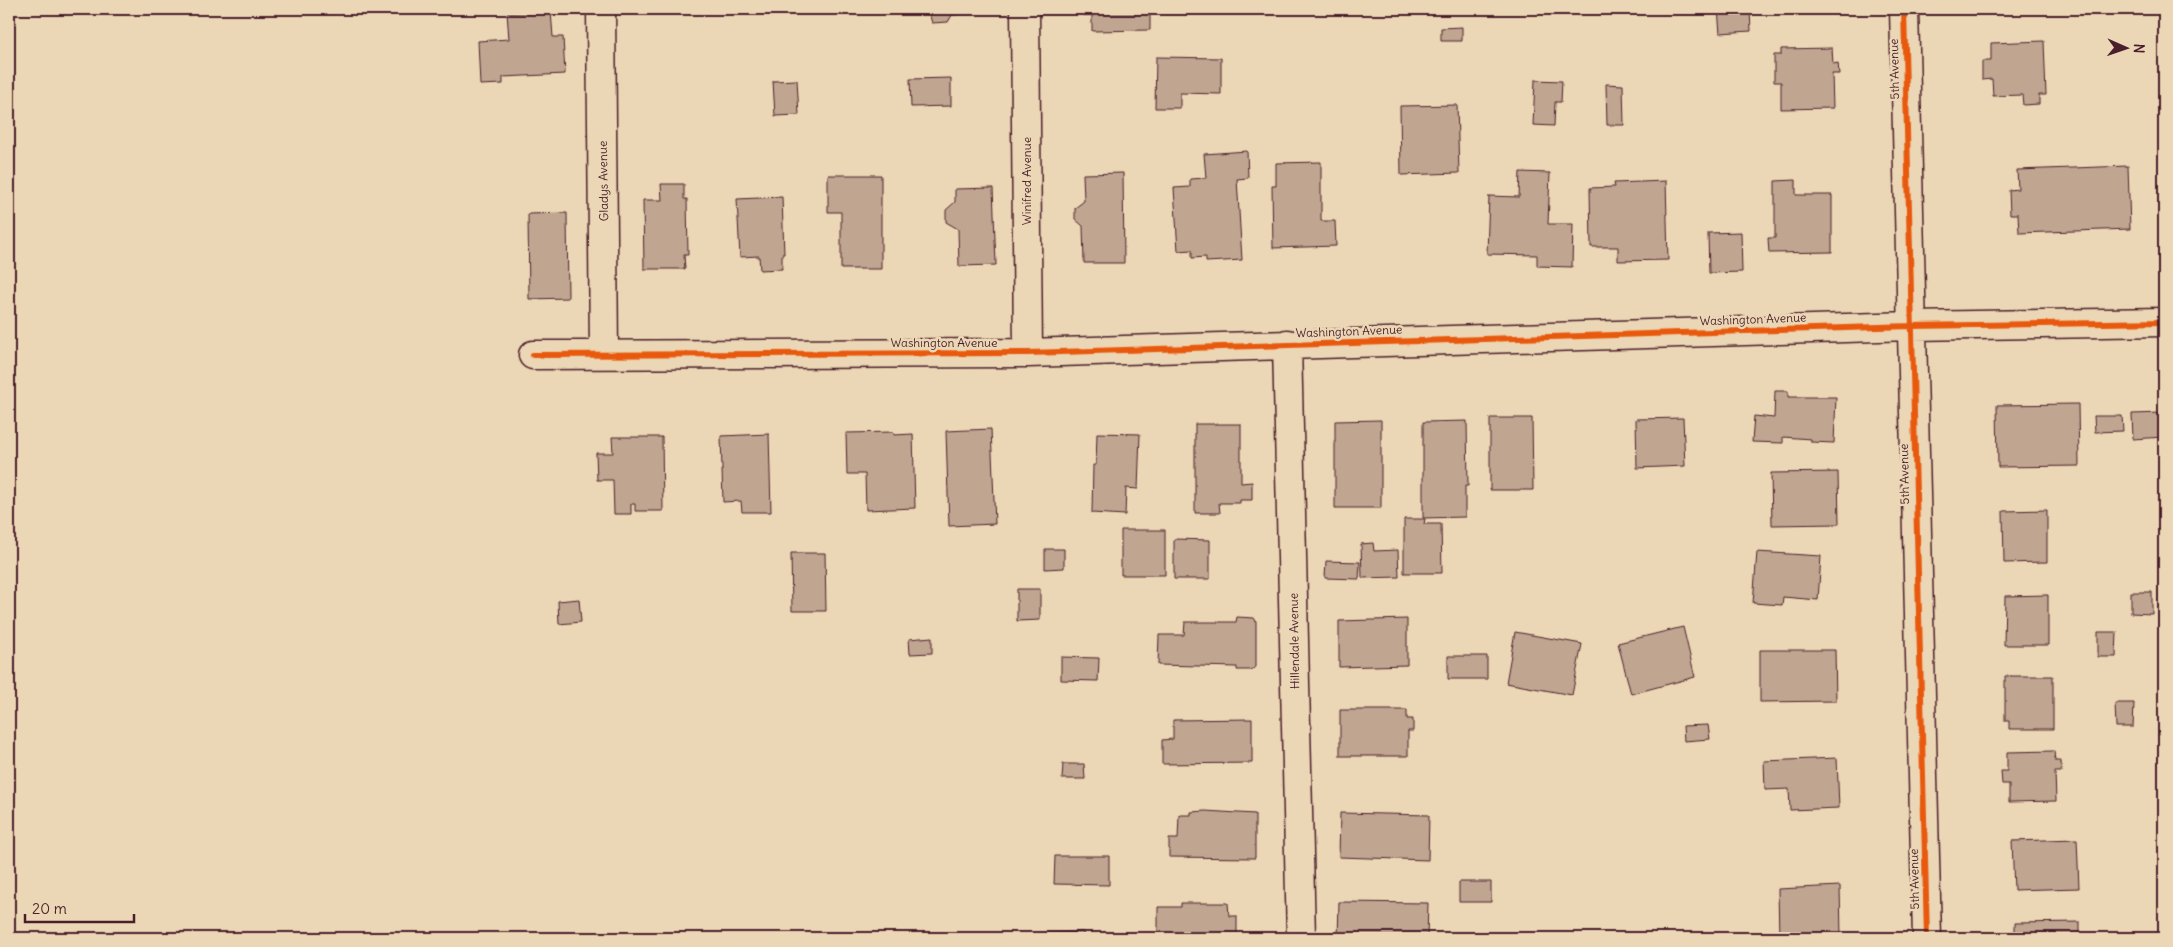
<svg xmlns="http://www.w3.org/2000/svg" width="2173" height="947" font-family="Delius,sans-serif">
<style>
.building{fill:#c0a691;stroke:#4a1f2b}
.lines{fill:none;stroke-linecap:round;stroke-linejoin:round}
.street-casing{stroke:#4a1f2b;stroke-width:31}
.street{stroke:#ebd7b5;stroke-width:28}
.cycleway-casing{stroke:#ebd7b5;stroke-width:9}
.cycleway{stroke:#e8590c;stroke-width:6}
.labels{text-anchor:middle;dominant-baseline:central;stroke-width:5;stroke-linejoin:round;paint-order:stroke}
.street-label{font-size:12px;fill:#4a1f2b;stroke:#ebd7b5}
</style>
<rect width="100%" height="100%" fill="#ebd7b5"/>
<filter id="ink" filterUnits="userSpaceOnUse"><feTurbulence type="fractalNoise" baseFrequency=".02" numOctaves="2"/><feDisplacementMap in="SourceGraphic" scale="10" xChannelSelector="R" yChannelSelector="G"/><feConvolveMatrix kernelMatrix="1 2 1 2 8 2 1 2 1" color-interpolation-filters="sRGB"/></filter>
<g filter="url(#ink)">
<path class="building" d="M916 9H977V13L952 15 948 22 932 23 929 13H916Z
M1082 9H1150V30L1092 31V15H1082Z
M1718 9H1750L1751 31 1720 33Z
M551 11 553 37H563L565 74 503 77V84L480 85 478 41 509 39 507 13Z
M1462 27V41H1441V28Z
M2044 41 2046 95H2039V104L2023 105 2022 95 1993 96 1992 79 1982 80V61H1991V43Z
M1832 48 1833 64 1838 63 1839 74H1832L1833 108 1781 109V82H1774V55H1781V49Z
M1156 57 1221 58V94L1180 93V108H1155Z
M951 78V106L911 107 910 79Z
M797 80 799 115 775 116 773 81Z
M1535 80 1562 81 1561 102H1555L1554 126 1533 125Z
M1606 84 1623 85 1624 125H1607Z
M1457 105 1459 173 1401 175 1400 106Z
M1247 151 1248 178 1237 179 1242 260 1206 262V257L1192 258V250L1178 251 1174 188 1190 187V179L1206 178 1204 154Z
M1321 162V221H1335L1336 246 1273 248 1272 186H1276V163Z
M2128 166 2130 229 2019 233 2018 214H2010L2009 190 2018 189 2017 170Z
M1520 172 1550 173 1548 224H1573L1572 267 1537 266V255L1487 254 1489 196 1519 197Z
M1123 173 1124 263H1084L1083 226 1075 219V208L1084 201 1083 174Z
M828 175H881V269H841V212H828Z
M1796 180V195H1832V252L1769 253 1768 238H1775V181Z
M1666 181 1668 260 1618 261V247H1591L1590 188 1615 187 1614 183Z
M661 184H684V199H687L688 255H684L685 269H644L643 200H662Z
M993 188 996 265 959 266 958 229 946 222V210L955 202V189Z
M782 197 784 254H782V269L760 270 759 256 740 257 737 199Z
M567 213 568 298 529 299 528 214Z
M1741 232 1742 272 1709 273 1708 233Z
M1775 391H1788V397H1836L1834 443 1811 442V439L1783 437V443L1752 442 1754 416 1774 418Z
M2078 404 2079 466 1998 467 1997 405Z
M2162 413 2163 437 2133 439 2132 414Z
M2094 416H2122L2123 431 2095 432Z
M1490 418H1532L1533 490H1490Z
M1683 418 1685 466 1637 468 1636 419Z
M1381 420V508H1335V421Z
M1467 421 1468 486H1465V517L1423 518V422Z
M1195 424H1241V483L1252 482V500H1240V503H1219L1220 513H1195Z
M991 429 995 524 949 526 946 431Z
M894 432V435L913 434 915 508 866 510 865 474H847L846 433Z
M1097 433 1140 434 1138 489 1126 488 1125 515 1092 513 1093 465H1096Z
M769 434 771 512H742L741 501 723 502 721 436Z
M612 437H662L663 511H635V504H631V514H614L613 480H597L596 453H613Z
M1838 472 1839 524 1772 525 1771 473Z
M2047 510V562L2004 563 2003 511Z
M1404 519H1425L1424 524H1441L1442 573H1404Z
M1121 530H1165V575H1121Z
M1174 539 1210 540V579H1174Z
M1373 543 1374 551 1398 550 1399 577 1362 578 1361 544Z
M1045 549H1064V568L1045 569Z
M1757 552 1821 556 1818 600 1783 597 1782 605 1753 603Z
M791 553H825L826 611H792Z
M1326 561 1360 562 1359 579 1325 578Z
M1017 589H1040V620L1017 621Z
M2131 592H2152V614L2131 613Z
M2048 595V645H2004L2005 596Z
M579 599 581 622 559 624 558 601Z
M1237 617 1254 618 1256 621V667L1251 670H1237V667L1158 665 1159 635H1184L1185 622H1236Z
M1407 619V665L1339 667V621Z
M1683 627 1695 677 1631 694 1618 643Z
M1515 632 1582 644 1572 695 1506 683Z
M2098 632H2117L2116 657H2098Z
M932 637V653L910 654 909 639Z
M1760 650H1835L1836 701 1760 702Z
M1448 656H1487V679H1448Z
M1061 657 1099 658 1098 681 1061 680Z
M2005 676H2053V729H2009V721H2005Z
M2115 703H2134L2133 727H2116Z
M1340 710H1407V719H1413V731H1408V756H1340Z
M1252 719V763L1162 764V740L1173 739V720Z
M1708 725 1710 739 1684 741 1683 726Z
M2054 751 2055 761H2061V772H2055L2056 801 2009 802V784H2002L2001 771H2007V752Z
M1837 758 1839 808 1790 810 1789 789 1765 790 1764 761Z
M1063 764H1084L1085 779H1062Z
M1205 811 1255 814V858L1169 857V839H1178L1179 815H1191V812Z
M1340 813 1429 815 1428 860 1339 857Z
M2077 839 2079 888 2014 890 2012 841Z
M1055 856H1109V885L1054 884Z
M1459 882H1491V902H1459Z
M1840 886 1841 937 1779 938 1778 889Z
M1339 902 1428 903 1427 938H1338Z
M1181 903H1228L1229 916H1237V937L1158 938V907H1181Z
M2080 922V938H2015V923Z
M1083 932 1084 938H1046V933Z"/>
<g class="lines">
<g class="street-casing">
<path id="street" d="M601 9 604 354
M1025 9 1028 353
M1904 9 1927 938
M1287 344 1301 938
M533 355 1028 353 1911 326 2164 322"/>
</g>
<use href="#street" class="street"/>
<g class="cycleway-casing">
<path id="cycleway" d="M1904 9 1927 938
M533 355 1028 353 1911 326 2164 322"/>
</g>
<use href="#cycleway" class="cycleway"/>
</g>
</g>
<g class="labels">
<g class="street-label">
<text transform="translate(1894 69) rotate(-91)">5th Avenue</text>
<text transform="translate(603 181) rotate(-91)">Gladys Avenue</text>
<text transform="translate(1026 181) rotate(-90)">Winifred Avenue</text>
<text transform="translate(1753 319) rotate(-2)">Washington Avenue</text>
<text transform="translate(1349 331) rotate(-2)">Washington Avenue</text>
<text x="944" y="342">Washington Avenue</text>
<text transform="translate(1904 474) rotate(-91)">5th Avenue</text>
<text transform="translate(1294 641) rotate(-91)">Hillendale Avenue</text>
<text transform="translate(1914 879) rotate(-91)">5th Avenue</text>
</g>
</g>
<rect width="2173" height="947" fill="none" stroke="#ebd7b5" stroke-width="30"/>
<rect x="15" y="15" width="2143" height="917" fill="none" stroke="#4a1f2b" stroke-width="2" filter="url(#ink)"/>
<g transform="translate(2126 48) rotate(92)" stroke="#ebd7b5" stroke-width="4" paint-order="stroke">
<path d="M0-4L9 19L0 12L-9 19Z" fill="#4a1f2b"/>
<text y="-8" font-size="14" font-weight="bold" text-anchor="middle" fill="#4a1f2b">N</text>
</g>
<path d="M25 914v8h109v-8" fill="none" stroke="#4a1f2b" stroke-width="2.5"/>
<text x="32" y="914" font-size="15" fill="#4a1f2b" stroke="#ebd7b5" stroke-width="4" paint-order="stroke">20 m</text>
</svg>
